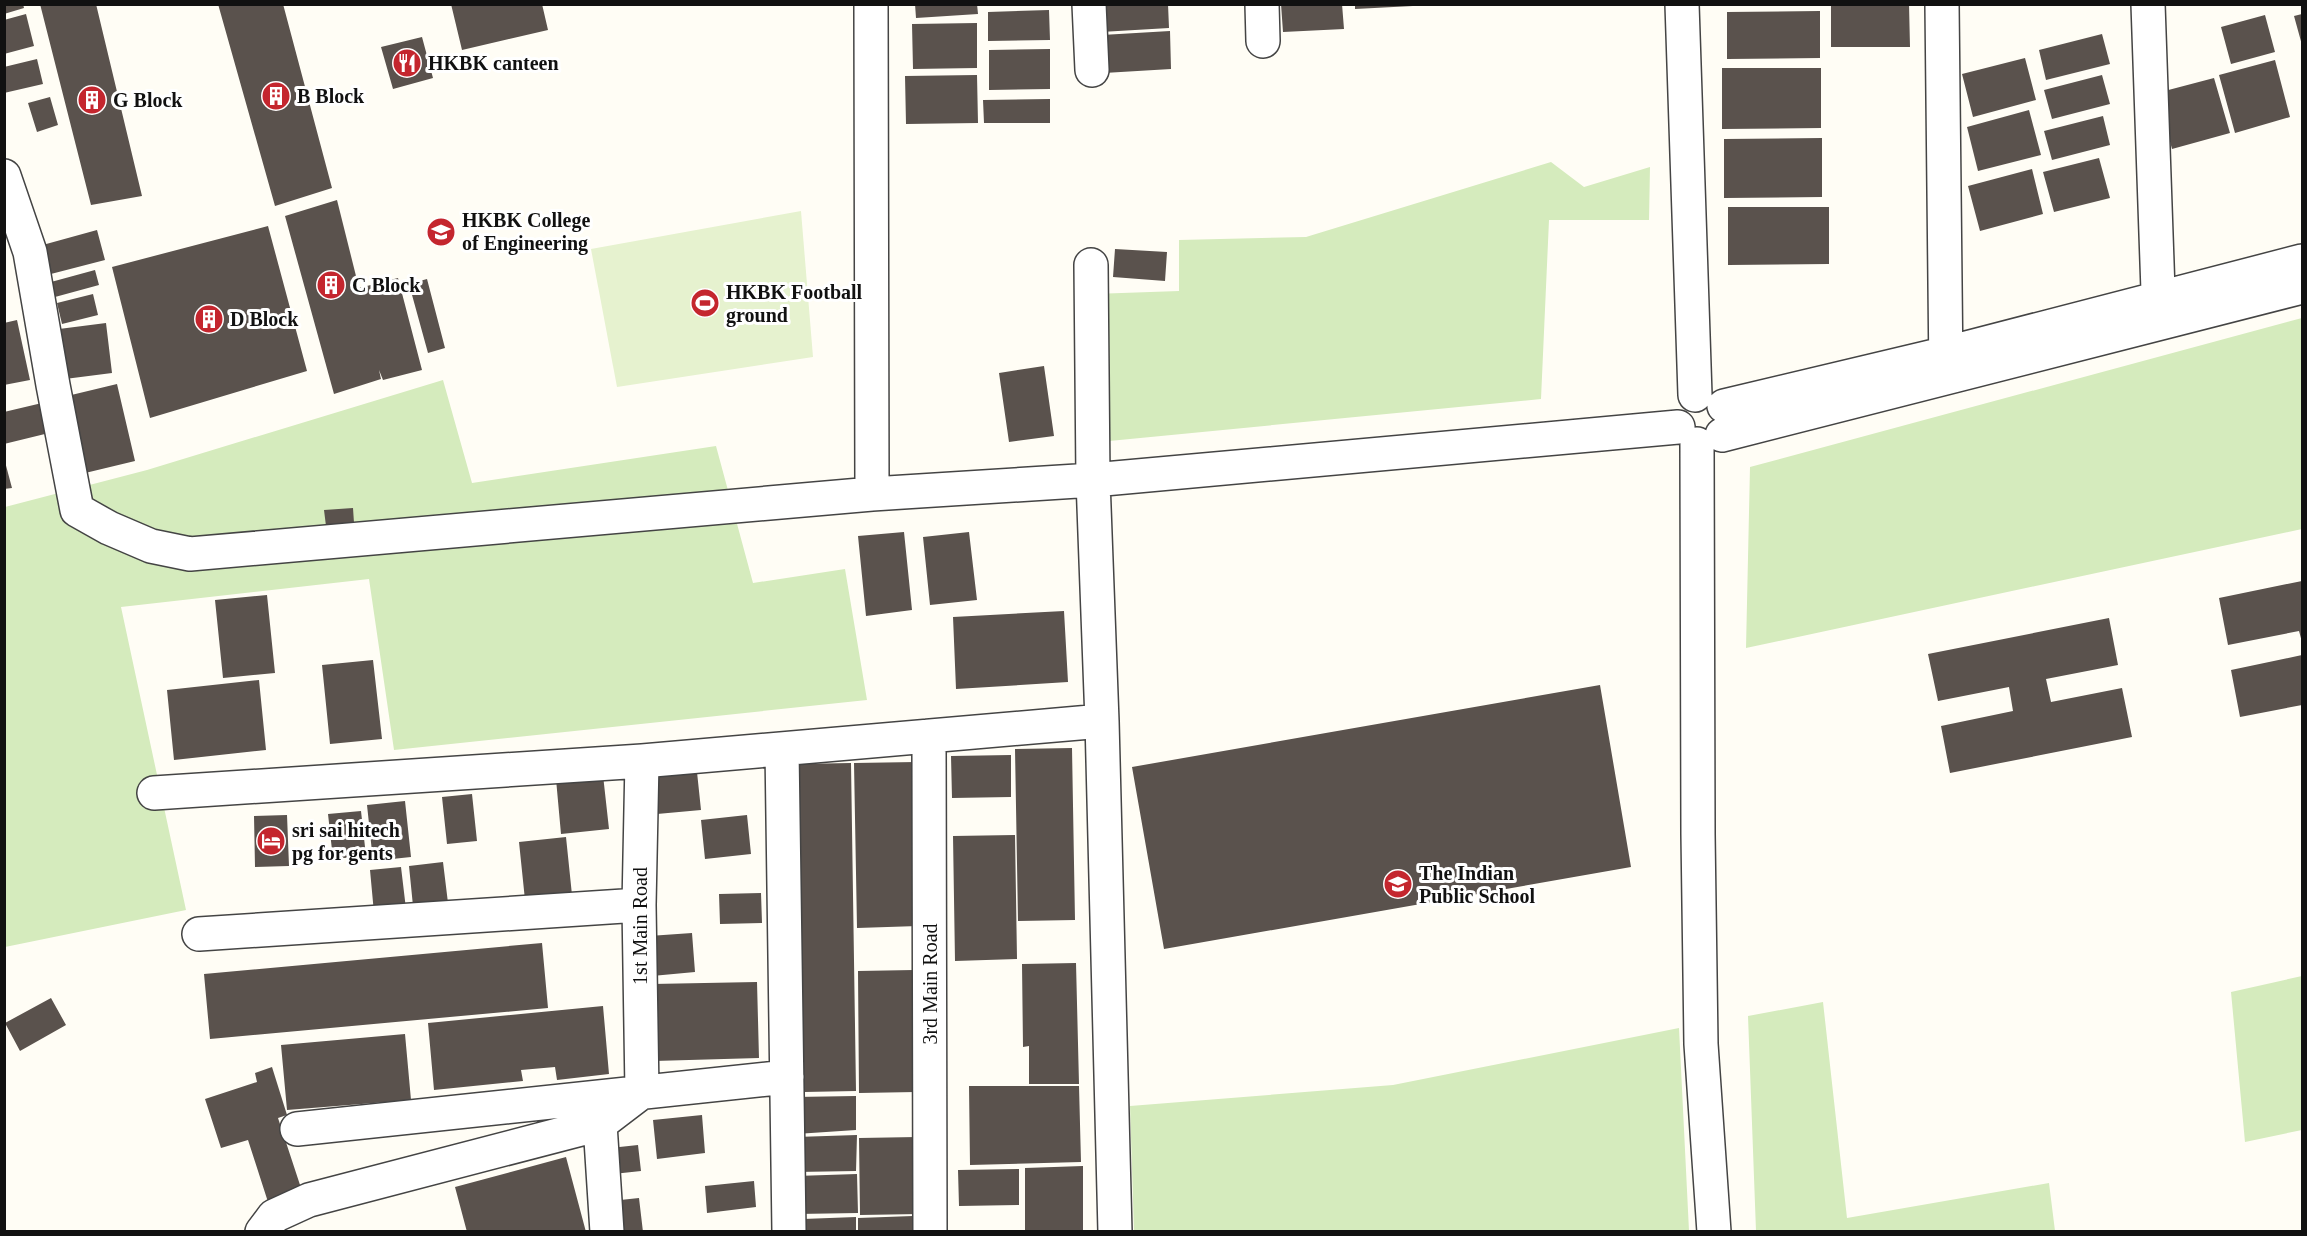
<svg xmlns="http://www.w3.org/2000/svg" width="2307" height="1236" font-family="Georgia,serif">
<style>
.green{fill:#d5ebbd}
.pitch{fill:#e6f2cf}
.building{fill:#5a524d}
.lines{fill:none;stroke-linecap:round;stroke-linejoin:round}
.minor-casing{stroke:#444;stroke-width:36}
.minor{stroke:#fff;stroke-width:33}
.labels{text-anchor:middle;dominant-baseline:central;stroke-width:6;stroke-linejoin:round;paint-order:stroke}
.poi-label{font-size:20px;font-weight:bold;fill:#111;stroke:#fff;text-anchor:start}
.street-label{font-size:20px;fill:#111;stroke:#fff}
</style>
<rect width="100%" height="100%" fill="#fffdf5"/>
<path class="green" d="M1551 162 1584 187 1650 167 1649 220H1549L1541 399 1099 442 1093 294 1179 291V240L1306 237Z
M2302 318V529L1746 648 1750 467Z
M443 380 472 483 716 446 753 583 845 569 867 700 394 750 369 579 121 607 186 910 5 947V507L147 470Z
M2302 976V1130L2245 1142 2231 992Z
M1823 1002 1847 1218 2049 1183 2055 1231H1756L1748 1016Z
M1679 1028 1689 1231H1134L1130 1106 1393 1085Z"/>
<path class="pitch" d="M801 211 813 357 617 387 591 249Z"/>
<path class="building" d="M4 4H23L24 8 4 14Z
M40 4H96L142 196 91 205Z
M218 4H283L332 188 275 206Z
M451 4H542L548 30 462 50Z
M915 4H977L978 14 916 18Z
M1100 4H1168L1169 28 1101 32Z
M1281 4H1342L1344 29 1283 32Z
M1355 4H1413V6L1355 9Z
M1831 4H1909L1910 47H1831Z
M1049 10 1050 40 988 41V12Z
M1820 11V58L1727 59V12Z
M26 14 34 46 4 54V20Z
M2302 14V45L2294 16Z
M2265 15 2275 52 2231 64 2221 27Z
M977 23V68L913 69 912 24Z
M1170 31 1171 69 1104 73 1102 35Z
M2102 34 2110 64 2046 80 2039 50Z
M422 37 433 78 393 89 381 47Z
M1050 49V89L989 90V50Z
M2025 58 2036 100 1973 117 1962 74Z
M37 59 43 84 4 93V67Z
M2275 60 2290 117 2235 133 2219 75Z
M1722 68H1821V128L1722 129Z
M977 75 978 123 906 124 905 76Z
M2102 75 2110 104 2052 119 2044 90Z
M2214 78 2230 133 2172 149 2157 93Z
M50 97 58 125 37 132 28 103Z
M1050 99V123H984L983 100Z
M2029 110 2041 155 1978 171 1967 127Z
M2103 116 2110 145 2052 160 2044 131Z
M1822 138V197L1724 198V139Z
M2099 158 2110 198 2054 212 2043 172Z
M2032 169 2043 214 1980 231 1968 186Z
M337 200 359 288 398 278 422 370 383 380 379 370 381 379 334 394 285 216Z
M1728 207H1829V264L1728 265Z
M268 226 307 371 150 418 112 267Z
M97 230 105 260 47 275 39 246Z
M1115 249 1167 252 1165 281 1113 277Z
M95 270 99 285 55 297 51 282Z
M427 279 445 348 428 353 409 284Z
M93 294 98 315 62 324 57 303Z
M17 320 30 380 4 385V323Z
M106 323 112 373 65 379 59 329Z
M1044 366 1054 436 1009 442 999 373Z
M117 384 135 461 81 474 63 397Z
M42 403 49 433 4 444V412Z
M4 458 12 488 4 489Z
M353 508 354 523 326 526 324 510Z
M904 532 912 610 866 616 858 536Z
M969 532 977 600 930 605 923 537Z
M2302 581V642L2299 631 2228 645 2219 598Z
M267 595 275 673 223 678 215 600Z
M1064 611 1068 682 956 689 953 617Z
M2109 618 2118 665 2046 679 2051 702 2122 688 2132 737 1950 773 1941 726 2013 711 2009 687 1938 701 1928 654Z
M2302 655V705L2240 717 2231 670Z
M373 660 382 739 330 744 322 665Z
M259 680 266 750 174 760 167 690Z
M1600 685 1631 867 1164 949 1132 767Z
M1072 748 1075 920 1018 921 1015 749Z
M1011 755V797L952 798 951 756Z
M916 762 918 926 857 928 854 763Z
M851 763 856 1091 804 1092 798 764Z
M697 772 701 810 657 814 653 777Z
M603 775 609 829 561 834 556 779Z
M472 794 477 841 447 844 442 797Z
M405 801 411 857 373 861 367 805Z
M361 811 366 856 333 859 328 814Z
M287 815 289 866 255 867 254 816Z
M747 815 751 854 705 859 701 820Z
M1015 835 1017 959 955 961 953 836Z
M566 837 572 895 525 900 519 842Z
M443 862 448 903 413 906 409 866Z
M401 867 406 909 374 913 370 870Z
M761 893 762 923 720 924 719 894Z
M692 933 695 972 652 976 649 936Z
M542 943 548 1008 210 1039 204 974Z
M1076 963 1079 1084H1029V1046L1023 1047 1022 964Z
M914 970 916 1092 859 1093 858 971Z
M757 982 759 1058 654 1061 652 984Z
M51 998 66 1025 20 1051 5 1023Z
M603 1006 609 1074 557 1080 555 1067 521 1070 523 1081 434 1090 428 1023Z
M405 1034 411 1100 287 1110 281 1045Z
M272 1067 287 1115 278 1118 302 1191 268 1202 248 1140 221 1148 205 1099 257 1082 255 1073Z
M969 1086H1079L1081 1162 970 1165Z
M856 1096V1130L796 1134 795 1097Z
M702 1115 705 1153 657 1159 653 1120Z
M857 1135 856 1171 796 1172V1137Z
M917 1137 919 1214 860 1215 859 1138Z
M638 1145 641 1171 604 1175 601 1149Z
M566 1157 586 1232H467L455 1187Z
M1083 1166V1232H1025V1168Z
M1019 1169V1205L959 1206 958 1170Z
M857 1174 858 1213 797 1214 796 1176Z
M754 1181 756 1207 707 1213 705 1186Z
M639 1198 643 1232H614L611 1201Z
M913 1216V1232H858V1218Z
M856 1217V1232H803V1219Z"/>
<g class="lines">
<g class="minor-casing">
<path id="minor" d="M871 4 872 494
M1089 4 1092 70
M1262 4 1263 41
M1682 4 1695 395
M1942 4 1946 375
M2148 4 2159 320
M4 176 30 252 53 385 77 510 109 528 151 546 190 554 872 494 1093 480 1678 427
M1091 265 1093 480 1102 721 1115 1232
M1724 406 1947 353 2302 261
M1722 435 2302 287
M1697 444 1698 834 1701 1044 1714 1232
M929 736 930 1232
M782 749 789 1232
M154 793 642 761 1102 721
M199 934 639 905
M642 1092 639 905 642 761
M600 1124 607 1232
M297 1129 787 1077
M262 1232 274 1216 309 1200 600 1124 642 1092"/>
</g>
<use href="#minor" class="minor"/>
</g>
<defs>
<g id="restaurant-disc" transform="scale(1.5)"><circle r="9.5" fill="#c4262e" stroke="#fff"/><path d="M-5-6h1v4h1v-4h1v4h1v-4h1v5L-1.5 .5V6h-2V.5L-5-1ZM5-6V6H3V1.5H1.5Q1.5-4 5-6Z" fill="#fff"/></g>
<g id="building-disc" transform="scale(1.5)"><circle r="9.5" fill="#c4262e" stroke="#fff"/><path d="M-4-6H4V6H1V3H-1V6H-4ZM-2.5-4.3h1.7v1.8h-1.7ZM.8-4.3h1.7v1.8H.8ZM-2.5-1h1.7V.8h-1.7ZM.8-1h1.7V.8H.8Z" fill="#fff"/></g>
<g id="university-disc" transform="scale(1.5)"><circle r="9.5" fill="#c4262e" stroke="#fff"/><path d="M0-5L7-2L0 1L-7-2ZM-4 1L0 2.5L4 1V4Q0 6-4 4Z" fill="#fff"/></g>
<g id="stadium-disc" transform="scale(1.5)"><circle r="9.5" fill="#c4262e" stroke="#fff"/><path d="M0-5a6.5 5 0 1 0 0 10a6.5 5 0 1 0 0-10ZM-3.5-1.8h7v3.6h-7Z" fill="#fff"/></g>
<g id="hotel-disc" transform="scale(1.5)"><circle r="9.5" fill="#c4262e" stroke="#fff"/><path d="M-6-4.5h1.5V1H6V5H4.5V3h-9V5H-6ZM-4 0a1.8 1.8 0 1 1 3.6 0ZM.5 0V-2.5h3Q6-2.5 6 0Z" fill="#fff"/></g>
<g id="school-disc" transform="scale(1.5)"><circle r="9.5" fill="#c4262e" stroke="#fff"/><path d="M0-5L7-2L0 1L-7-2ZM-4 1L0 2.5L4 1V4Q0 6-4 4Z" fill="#fff"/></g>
</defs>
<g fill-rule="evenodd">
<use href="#restaurant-disc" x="407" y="63"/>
<use href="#building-disc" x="276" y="96"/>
<use href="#building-disc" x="92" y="100"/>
<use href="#university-disc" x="441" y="232"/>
<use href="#building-disc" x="331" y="285"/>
<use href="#stadium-disc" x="705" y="303"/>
<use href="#building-disc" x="209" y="319"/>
<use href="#hotel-disc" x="271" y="841"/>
<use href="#school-disc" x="1398" y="884"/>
</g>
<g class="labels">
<g class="poi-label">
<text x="428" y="63">HKBK canteen</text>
<text x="297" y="96">B Block</text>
<text x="113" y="100">G Block</text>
<text x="462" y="220">HKBK College<tspan x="462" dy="23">of Engineering</tspan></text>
<text x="352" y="285">C Block</text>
<text x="726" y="292">HKBK Football<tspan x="726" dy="23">ground</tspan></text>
<text x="230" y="319">D Block</text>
<text x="292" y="830">sri sai hitech<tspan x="292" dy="23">pg for gents</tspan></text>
<text x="1419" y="873">The Indian<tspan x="1419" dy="23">Public School</tspan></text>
</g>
<g class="street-label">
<text transform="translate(640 926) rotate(-90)">1st Main Road</text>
<text transform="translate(930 984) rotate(-90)">3rd Main Road</text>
</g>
</g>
<rect width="2307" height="1236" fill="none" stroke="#111111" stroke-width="12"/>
</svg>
